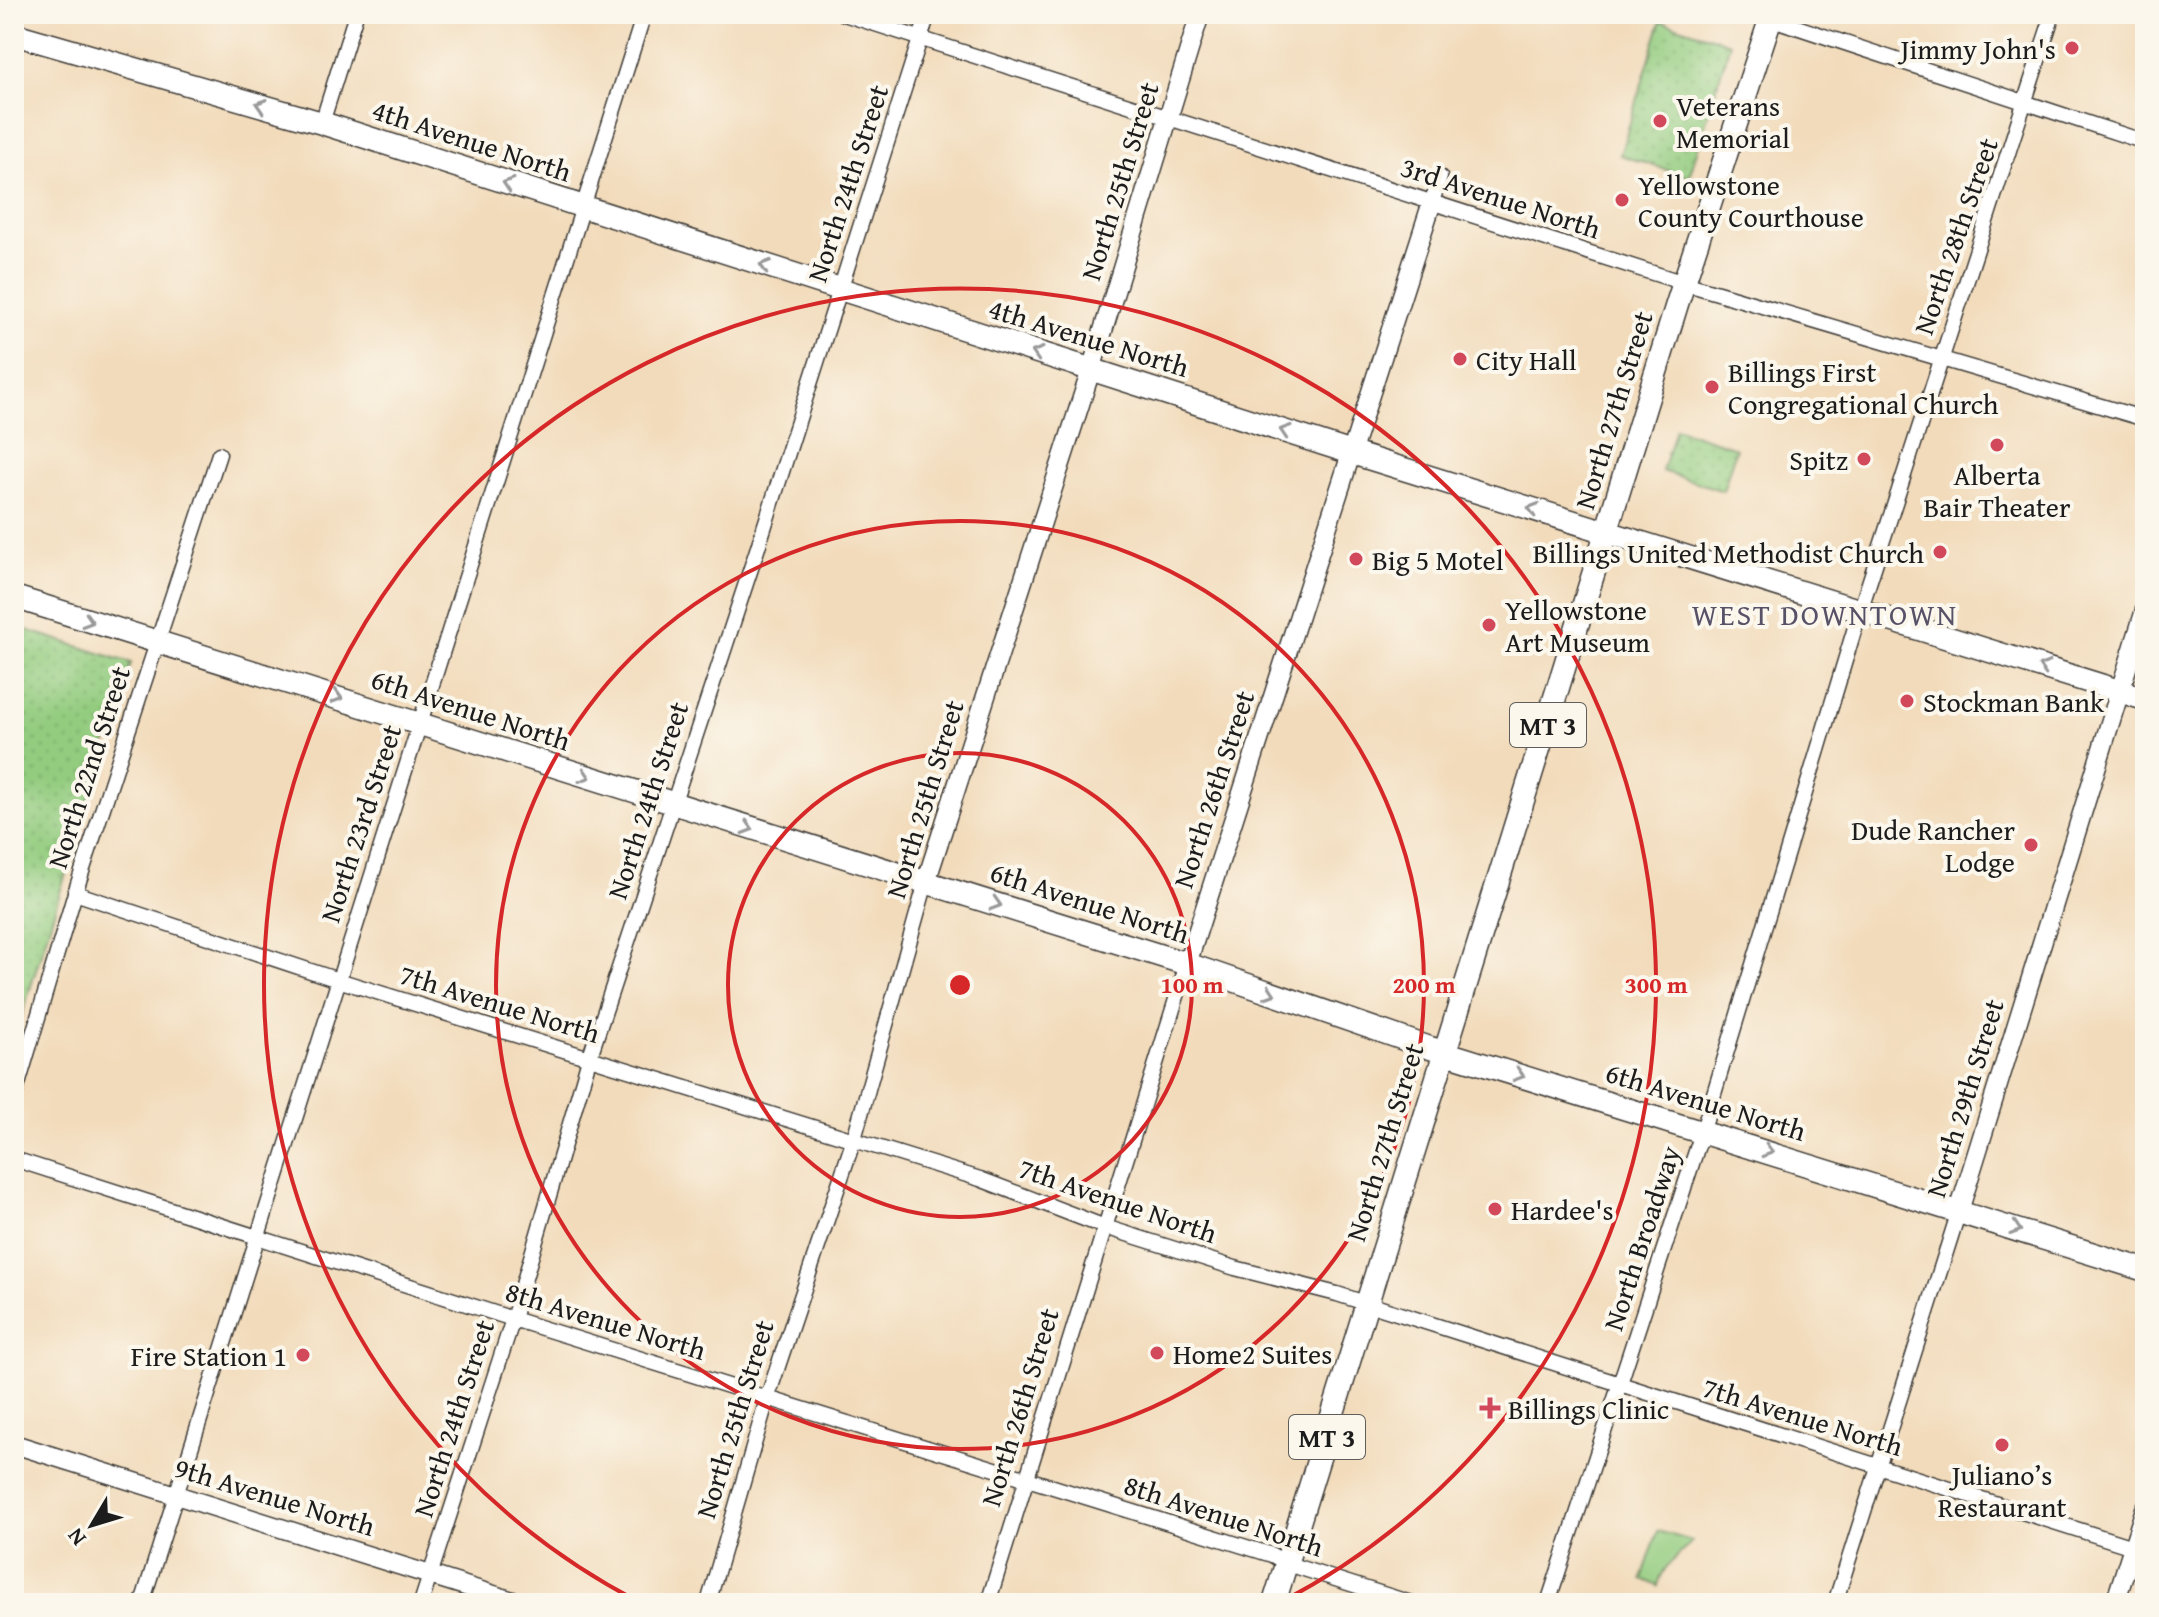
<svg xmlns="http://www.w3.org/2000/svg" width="2159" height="1617" font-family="'Gentium Book Plus',serif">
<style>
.grass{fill:#93cc7f;stroke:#58744e;stroke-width:2}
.park{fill:url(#park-dots);stroke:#58744e;stroke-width:2}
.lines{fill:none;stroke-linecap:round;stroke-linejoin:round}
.minor-casing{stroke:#3c3934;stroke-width:17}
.tertiary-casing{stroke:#3c3934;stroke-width:21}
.primary-casing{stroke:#3c3934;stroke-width:25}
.minor{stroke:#fff;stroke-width:14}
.tertiary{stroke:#fff;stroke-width:18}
.primary{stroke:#fff;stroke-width:22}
.oneway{stroke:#999}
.ring{fill:none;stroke:#d62828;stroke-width:4}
.poi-dot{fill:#d1495b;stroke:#fbf7ec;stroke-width:3}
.labels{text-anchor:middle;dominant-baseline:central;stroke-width:8;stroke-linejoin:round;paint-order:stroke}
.shield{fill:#fbf7ec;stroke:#5f5e5a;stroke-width:2}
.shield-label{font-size:26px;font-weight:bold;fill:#1c1c1c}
.poi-label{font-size:28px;fill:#1c1c1c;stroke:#fbf7ec;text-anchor:start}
.street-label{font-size:28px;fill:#1c1c1c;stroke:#fbf7ec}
.neighbourhood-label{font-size:30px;letter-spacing:2px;fill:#585268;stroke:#fbf7ec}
.centre{fill:#d62828;stroke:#fbf7ec;stroke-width:4}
.ring-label{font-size:24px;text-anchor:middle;font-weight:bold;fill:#d62828;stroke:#fbf7ec;stroke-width:8;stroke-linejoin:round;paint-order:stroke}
</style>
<defs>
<pattern id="park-dots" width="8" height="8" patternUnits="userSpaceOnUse" patternTransform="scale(2)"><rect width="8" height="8" fill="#93cc7f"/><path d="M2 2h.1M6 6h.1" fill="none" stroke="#7eaf6d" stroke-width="1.8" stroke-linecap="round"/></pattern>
</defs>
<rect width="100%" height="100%" fill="#fbf7ec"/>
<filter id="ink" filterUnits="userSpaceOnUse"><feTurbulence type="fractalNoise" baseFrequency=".0125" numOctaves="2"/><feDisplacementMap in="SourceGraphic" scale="16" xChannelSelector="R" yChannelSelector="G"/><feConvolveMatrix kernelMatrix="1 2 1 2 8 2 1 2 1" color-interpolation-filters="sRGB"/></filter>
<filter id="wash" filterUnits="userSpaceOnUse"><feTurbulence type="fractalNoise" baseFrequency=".006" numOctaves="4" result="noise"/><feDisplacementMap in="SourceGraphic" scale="32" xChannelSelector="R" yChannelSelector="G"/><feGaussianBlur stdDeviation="1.8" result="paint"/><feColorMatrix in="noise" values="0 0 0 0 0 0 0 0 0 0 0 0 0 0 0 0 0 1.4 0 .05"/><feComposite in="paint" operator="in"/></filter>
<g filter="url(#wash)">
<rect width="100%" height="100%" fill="#f2dbbb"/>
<path class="grass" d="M1658 1531 1692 1541C1680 1557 1662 1564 1658 1586L1642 1579Z"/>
<path class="park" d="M1661 21 1730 43 1689 177 1620 155Z
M1675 428 1736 448 1723 491 1662 471Z
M14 626 131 663 14 1041Z"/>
</g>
<g filter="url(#ink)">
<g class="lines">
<g class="minor-casing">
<path id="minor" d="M844 14 1684 283 2145 419
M1757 14 2145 142
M322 123 356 14
M1432 202 1440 177
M75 893 338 980 980 1179 1105 1227 1235 1268 1337 1294 2145 1551
M14 1098 75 893 219 454
M14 1159 513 1319 1272 1555 1288 1564 1411 1603
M142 1603 644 14
M421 1603 513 1319 589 1059 757 550 928 14
M708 1603 768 1396 854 1139 926 882
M988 1603 1187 964
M1548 1603 1703 1130 1860 611 2053 14
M1835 1603 1959 1211"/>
</g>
<g class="tertiary-casing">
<path id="tertiary" d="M926 882 1091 370 1200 14
M1187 964 1432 202
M1959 1211 2145 610
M14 1444 519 1603
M2115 1603 2145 1509"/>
</g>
<g class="primary-casing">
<path id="primary" d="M14 34 322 123 1352 453 2145 699
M14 597 1187 964 1427 1047 2145 1270
M1274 1603 1677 304 1772 14"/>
</g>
<use href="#minor" class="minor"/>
<use href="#tertiary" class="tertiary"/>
<use href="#primary" class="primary"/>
</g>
<defs><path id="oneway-chevron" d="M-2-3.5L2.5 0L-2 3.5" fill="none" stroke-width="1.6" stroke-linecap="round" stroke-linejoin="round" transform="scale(2)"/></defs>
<g class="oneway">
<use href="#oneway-chevron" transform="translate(261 105) rotate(-163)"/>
<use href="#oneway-chevron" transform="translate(508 184) rotate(-162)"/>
<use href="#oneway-chevron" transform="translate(765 266) rotate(-163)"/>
<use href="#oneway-chevron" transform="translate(1037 353) rotate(-162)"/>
<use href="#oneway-chevron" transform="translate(1285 431) rotate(-162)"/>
<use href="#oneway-chevron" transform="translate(1533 509) rotate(-163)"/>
<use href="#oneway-chevron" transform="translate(88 621) rotate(17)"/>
<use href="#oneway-chevron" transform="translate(2044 667) rotate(-163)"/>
<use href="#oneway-chevron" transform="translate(337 697) rotate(17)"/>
<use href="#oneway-chevron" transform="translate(585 776) rotate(18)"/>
<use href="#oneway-chevron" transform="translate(748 828) rotate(17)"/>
<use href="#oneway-chevron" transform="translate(996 904) rotate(17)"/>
<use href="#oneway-chevron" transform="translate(1270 993) rotate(19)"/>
<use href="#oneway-chevron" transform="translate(1519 1075) rotate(17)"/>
<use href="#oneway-chevron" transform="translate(1768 1151) rotate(17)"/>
<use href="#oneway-chevron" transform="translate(2016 1229) rotate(18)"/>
</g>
</g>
<g class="ring">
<circle cx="960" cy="985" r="232"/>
<circle cx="960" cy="985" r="464"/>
<path d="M639 1602A696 696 0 1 1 1281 1602"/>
</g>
<g class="poi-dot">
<circle cx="2072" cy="48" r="8"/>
<circle cx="1660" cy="121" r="8"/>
<circle cx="1622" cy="200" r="8"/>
<circle cx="1460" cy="359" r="8"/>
<circle cx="1712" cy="387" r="8"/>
<circle cx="1997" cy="445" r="8"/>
<circle cx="1864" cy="459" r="8"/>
<circle cx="1940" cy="552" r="8"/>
<circle cx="1356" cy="559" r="8"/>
<circle cx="1489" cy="625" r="8"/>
<circle cx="1907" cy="701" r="8"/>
<circle cx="2031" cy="845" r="8"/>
<circle cx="1495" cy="1209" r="8"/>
<circle cx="1157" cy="1353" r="8"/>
<circle cx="303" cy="1355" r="8"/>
<path d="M1486 1396h8v8h8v8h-8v8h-8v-8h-8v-8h8z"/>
<circle cx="2002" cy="1445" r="8"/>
</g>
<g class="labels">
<g class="shield">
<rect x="1510" y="703" width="76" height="44" rx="6"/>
<rect x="1289" y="1415" width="76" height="44" rx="6"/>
</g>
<g class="shield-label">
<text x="1548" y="725">MT 3</text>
<text x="1327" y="1437">MT 3</text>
</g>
<g class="poi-label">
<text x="2056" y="48" text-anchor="end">Jimmy John's</text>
<text x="1676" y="105">Veterans<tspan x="1676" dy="32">Memorial</tspan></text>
<text x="1638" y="184">Yellowstone<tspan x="1638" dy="32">County Courthouse</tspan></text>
<text x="1476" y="359">City Hall</text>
<text x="1728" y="371">Billings First<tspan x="1728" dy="32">Congregational Church</tspan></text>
<text x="1848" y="459" text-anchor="end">Spitz</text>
<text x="1997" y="474" text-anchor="middle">Alberta<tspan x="1997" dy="32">Bair Theater</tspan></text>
<text x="1924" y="552" text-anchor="end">Billings United Methodist Church</text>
<text x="1372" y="559">Big 5 Motel</text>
<text x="1505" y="609">Yellowstone<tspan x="1505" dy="32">Art Museum</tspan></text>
<text x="1923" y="701">Stockman Bank</text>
<text x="2015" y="829" text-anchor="end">Dude Rancher<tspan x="2015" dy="32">Lodge</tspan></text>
<text x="1511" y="1209">Hardee's</text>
<text x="1173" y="1353">Home2 Suites</text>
<text x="287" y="1355" text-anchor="end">Fire Station 1</text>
<text x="1508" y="1408">Billings Clinic</text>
<text x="2002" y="1474" text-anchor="middle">Juliano’s<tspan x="2002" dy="32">Restaurant</tspan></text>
</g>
<g class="street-label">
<text transform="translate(472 140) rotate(18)">4th Avenue North</text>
<text transform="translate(1119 181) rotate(-73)">North 25th Street</text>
<text transform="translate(847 183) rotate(-72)">North 24th Street</text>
<text transform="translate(1501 197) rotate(18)">3rd Avenue North</text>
<text transform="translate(1955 236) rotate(-71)">North 28th Street</text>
<text transform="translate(1089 337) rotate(17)">4th Avenue North</text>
<text transform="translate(1613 410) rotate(-73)">North 27th Street</text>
<text transform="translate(471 709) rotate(18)">6th Avenue North</text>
<text transform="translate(88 767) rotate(-72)">North 22nd Street</text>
<text transform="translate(1213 789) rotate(-72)">North 26th Street</text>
<text transform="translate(924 799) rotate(-73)">North 25th Street</text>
<text transform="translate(647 800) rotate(-72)">North 24th Street</text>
<text transform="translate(360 823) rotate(-72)">North 23rd Street</text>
<text transform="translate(1090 902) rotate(18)">6th Avenue North</text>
<text transform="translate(500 1003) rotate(17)">7th Avenue North</text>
<text transform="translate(1964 1098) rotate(-73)">North 29th Street</text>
<text transform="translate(1706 1101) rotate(17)">6th Avenue North</text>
<text transform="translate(1384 1142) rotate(-73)">North 27th Street</text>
<text transform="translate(1118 1200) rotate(19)">7th Avenue North</text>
<text transform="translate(1641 1238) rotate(-72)">North Broadway</text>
<text transform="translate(606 1320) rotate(17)">8th Avenue North</text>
<text transform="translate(1019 1407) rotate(-73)">North 26th Street</text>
<text transform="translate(1803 1416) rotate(17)">7th Avenue North</text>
<text transform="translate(453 1418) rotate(-72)">North 24th Street</text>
<text transform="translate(734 1419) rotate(-73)">North 25th Street</text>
<text transform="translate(275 1496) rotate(17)">9th Avenue North</text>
<text transform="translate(1224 1515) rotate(18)">8th Avenue North</text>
</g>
<g class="neighbourhood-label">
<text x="1825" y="614">WEST DOWNTOWN</text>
</g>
</g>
<circle cx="960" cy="985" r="12" class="centre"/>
<g class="ring-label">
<text x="1192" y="993">100 m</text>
<text x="1424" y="993">200 m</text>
<text x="1656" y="993">300 m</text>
</g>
<rect width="2159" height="1617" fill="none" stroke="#fbf7ec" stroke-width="48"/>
<g transform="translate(92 1525) rotate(232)" stroke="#fbf7ec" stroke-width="6" paint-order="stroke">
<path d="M0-6L14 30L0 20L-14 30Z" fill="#1c1c1c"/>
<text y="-12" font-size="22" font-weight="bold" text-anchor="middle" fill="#1c1c1c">N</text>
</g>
</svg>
